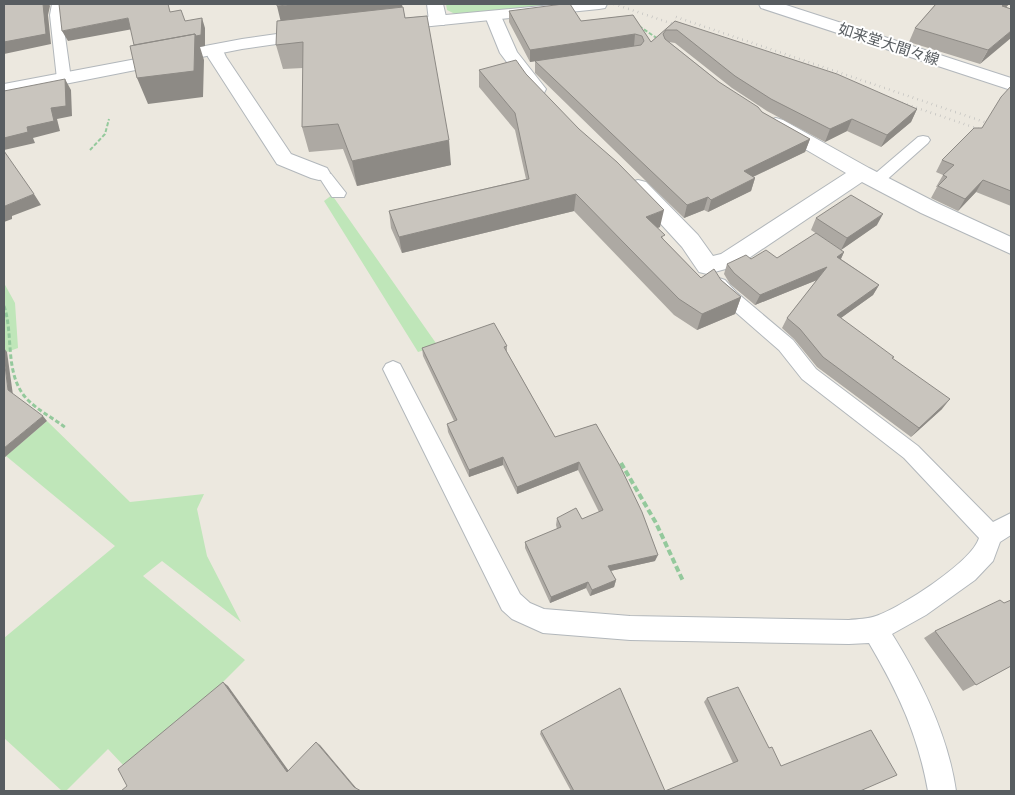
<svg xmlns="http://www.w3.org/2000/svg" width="1015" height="795" font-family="Helvetica,'Noto Sans JP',sans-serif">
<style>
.green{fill:#bfe6b9}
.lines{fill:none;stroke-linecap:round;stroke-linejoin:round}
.service-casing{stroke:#b2b7bb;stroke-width:2}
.minor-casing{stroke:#b2b7bb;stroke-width:2}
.tertiary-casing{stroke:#b2b7bb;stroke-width:2}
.secondary-casing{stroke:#b3b8bd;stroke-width:2}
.path-far2{stroke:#94c99c;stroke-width:2;stroke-dasharray:4 2;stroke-linecap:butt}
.path-far1{stroke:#94c99c;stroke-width:3;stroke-dasharray:4.5 2.5;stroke-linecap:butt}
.path{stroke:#94c99c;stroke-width:4;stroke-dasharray:6 3;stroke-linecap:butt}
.service{fill:#fff;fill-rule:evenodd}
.minor{fill:#fff;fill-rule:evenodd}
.tertiary{fill:#fff;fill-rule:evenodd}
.secondary{fill:#fff;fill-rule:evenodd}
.rail{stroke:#b1b2b2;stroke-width:2.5;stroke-dasharray:0.5 4.5;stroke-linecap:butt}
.wall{fill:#ada9a3}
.shaded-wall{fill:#8d8a85}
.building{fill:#c9c5be;stroke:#8d8a85}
.labels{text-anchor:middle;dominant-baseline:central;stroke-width:4;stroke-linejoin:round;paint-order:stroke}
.far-street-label{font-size:15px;fill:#585d61;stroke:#fff}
</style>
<rect width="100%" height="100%" fill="#ece8df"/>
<path class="green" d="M446 4H567L455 14 447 10Z
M332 195 438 346 418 352 324 201Z
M4 283 15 303 18 348 7 352 4 349Z
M47 421 130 502 204 494 197 509 207 556 241 622 162 561 143 576 245 660 204 701 124 766 108 749 66 791H62L4 738V638L115 546 6 456Z"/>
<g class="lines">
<g class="service-casing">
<path id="service" d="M52 4H64L62 15 71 79 64 83 57 79 50 15Z
M923 136 928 137 930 140 928 143 882 184H870L868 181 870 178 918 137Z
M319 168 331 174 346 193 344 197H332L321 180 311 173 314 170Z
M719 278 725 280 736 292 793 340 816 369 918 446 993 522 1011 513V535L1000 542 993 561 975 580 926 615 892 634C922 682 948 735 956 791H928C918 735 898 692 869 643L849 644 630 640 543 633 512 619 502 610 383 369 386 364 393 361 400 364 520 594 530 603 544 609 630 616 849 620C858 619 868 619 876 616 900 608 972 562 979 538L904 458 802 379 779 350 724 302 710 284 713 280Z"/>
</g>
<g class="minor-casing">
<path id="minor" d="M427 4H443L447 21 444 25H432L429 21Z
M493 11 499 12 501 16 517 52 546 89 544 93 537 95 530 93 500 53 485 16 487 12Z
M215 45 221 46 226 57 291 154 327 168 330 173 327 178 319 180 311 178 277 164 208 57 206 50 209 46Z
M776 118 783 120 869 168 937 203 1011 237V254L921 213 862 182 737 266 707 274 699 272 682 247 627 187 630 182 638 180 646 182 698 235 713 256 721 254 846 173 769 128 766 124 769 120Z"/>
</g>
<g class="tertiary-casing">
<path id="tertiary" d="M563 4H607L605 8 599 9 392 30 386 29 383 25 386 21 392 20Z
M312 29 318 30 321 34 318 38 242 49 4 96V84L242 39Z"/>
</g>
<g class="secondary-casing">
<path id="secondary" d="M759 4H783L1011 78V90L761 8Z"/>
</g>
<path class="path-far2" d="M639 26 658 39
M90 150 105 134 109 119"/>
<path class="path-far1" d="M4 306C14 335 4 373 26 398 37 410 53 418 66 428"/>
<path class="path" d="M621 463 656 523 683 581"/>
<use href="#service" class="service"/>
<use href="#minor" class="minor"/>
<use href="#tertiary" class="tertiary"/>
<use href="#secondary" class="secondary"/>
<path class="rail" d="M614 4 685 28
M676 17 1011 131
M888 98 1011 140"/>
</g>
<path class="wall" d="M936 4H1009L1006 7 1011 9 980 64 909 42 915 28Z
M403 7 405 18 451 165 357 186 343 149 309 152 302 127 303 68 283 69 276 45Z
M509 11 581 21 633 15 651 42 675 21 917 109 911 122 881 147 847 131 825 142 767 111 732 88 675 43 669 42 719 82 762 112 810 139 805 152 753 177 755 178 751 191 708 212 704 210 684 218 535 73V61L530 62 509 22Z
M479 70 526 74 660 227 657 228 664 240 701 278 721 280 741 297 735 314 697 330 674 315 574 211 402 253 391 228 389 211 526 179 515 130 479 87Z
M1011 86V206L976 192 958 211 931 198 937 187H936L943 175 936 172 942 160 982 128Z
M816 218 877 225 841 250 811 230Z
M844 252 841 259 879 285 873 295 841 318 893 359 942 409 911 437 817 367 794 339 782 328 787 318 817 280 755 305 730 284 724 274 727 264 751 259 777 258Z
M507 346V352L555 437 596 424 655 561 610 571 616 580 614 587 590 596 586 588 550 603 525 548V542L557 529 556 525 557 518 582 519 599 512 578 470 517 494 503 465 469 477 448 432 447 424 454 421 423 356 422 348Z
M1004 603 1011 666 963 691 924 638 935 631Z
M707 698 769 748 781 766 860 791H571L540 734 541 731 665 791 733 763 704 702Z"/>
<path class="shaded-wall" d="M43 4H49L50 6 48 15 51 44 4 54V42Z
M298 4H402L404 18 283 31 277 6Z
M1004 4H1009L995 20 1002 6Z
M128 18 133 29 68 41 62 31Z
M202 18 205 28V46L200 47 204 60 203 97 148 104 137 78 139 58Z
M1011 31V38L980 64 988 50Z
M635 34 634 46 530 62V50Z
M65 79 71 90 72 116 57 119 60 131 33 138 35 143 4 150V138L27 127Z
M917 109 911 122 881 147 887 135Z
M852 119 847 131 825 142 830 129Z
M810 139 805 152 740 183 744 171Z
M449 140 451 165 357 186 352 161Z
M755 178 751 191 708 212 711 200Z
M983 180 976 192 958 211 965 199Z
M34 194 41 205 12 216V219L4 222 5 206Z
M576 194 574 211 402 253 399 237Z
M708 197 704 210 684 218 687 205Z
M664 210 660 227 643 234 646 217Z
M883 214 877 225 841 250 847 238Z
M844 252 839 263 837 257Z
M827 267 822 278 755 305 760 295Z
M879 285 873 295 831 325 837 315Z
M741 297 735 314 697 330 702 314Z
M4 348 7 352 13 395 8 390 4 358Z
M950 399 942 409 911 437 919 428Z
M43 416 47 421 4 458V448Z
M503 457V465L469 477V470Z
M579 462 578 470 517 494V487Z
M658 555 655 561 606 572 608 566Z
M616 580 614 587 590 596 592 590Z
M588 582 586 588 550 603 551 597Z
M223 682 228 686 291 774 287 772Z
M316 742 320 745 357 789 354 787Z"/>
<path class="building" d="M4 4H43L46 34 4 42Z
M59 4H168L170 12 181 10 185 21 202 18 201 35 196 36 195 34 134 45 128 18 62 31Z
M277 4H298L277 6Z
M563 4H570L581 21 633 15 651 42 675 21 837 74 917 109 887 135 852 119 830 129 771 99 735 76 677 30H666L663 34 665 39 719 82 758 107 762 112 810 139 744 171 755 178 711 200 708 197 687 205 535 61 641 45 644 41 642 36 635 34 530 50 509 11Z
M936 4H1004L1002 6 1011 9V31L988 50 915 28Z
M403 7 405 18 427 16 449 140 352 161 338 124 302 127 303 42 276 45 277 21Z
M195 34 194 71 137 78 130 46Z
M516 60 526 74 579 129 617 162 664 210 646 217 665 235 661 237 701 278 714 269 721 280 741 297 702 314 679 299 576 194 399 237 389 211 529 179 515 113 479 70Z
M65 79 66 106 51 108 54 121 27 127 28 132 4 138V91Z
M1011 86V191L983 180 965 199 938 186 947 177 943 175 954 165 942 160 974 128H982L1001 97Z
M4 151 34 194 5 206 4 209Z
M851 195 883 214 847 238 816 218Z
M816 233 844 252 837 257 879 285 837 315 894 357 892 358 950 399 919 428 823 357 800 329 787 318 827 267 760 295 734 273 727 264 746 255 751 259 766 250 777 258Z
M494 323 507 346 504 347 555 437 596 424 620 466 642 512 658 555 608 566 616 580 592 590 588 582 551 597 525 542 561 527 557 518 576 508 582 519 603 510 579 462 517 487 503 457 469 470 447 424 457 420 422 348Z
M4 358 8 390 43 416 4 448Z
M1000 600 1004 603 1011 600V666L976 685 935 631Z
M223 682 287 772 316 742 354 787 361 791H121L127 786 118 769Z
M738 687 769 748 772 747 781 766 871 730 897 775 860 791H574L541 731 620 688 665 791 738 761 707 698Z"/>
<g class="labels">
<g class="far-street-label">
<text transform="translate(889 44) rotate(18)">如来堂大間々線</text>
</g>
</g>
<rect width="1015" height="795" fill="none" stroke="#585d61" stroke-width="10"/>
</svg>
